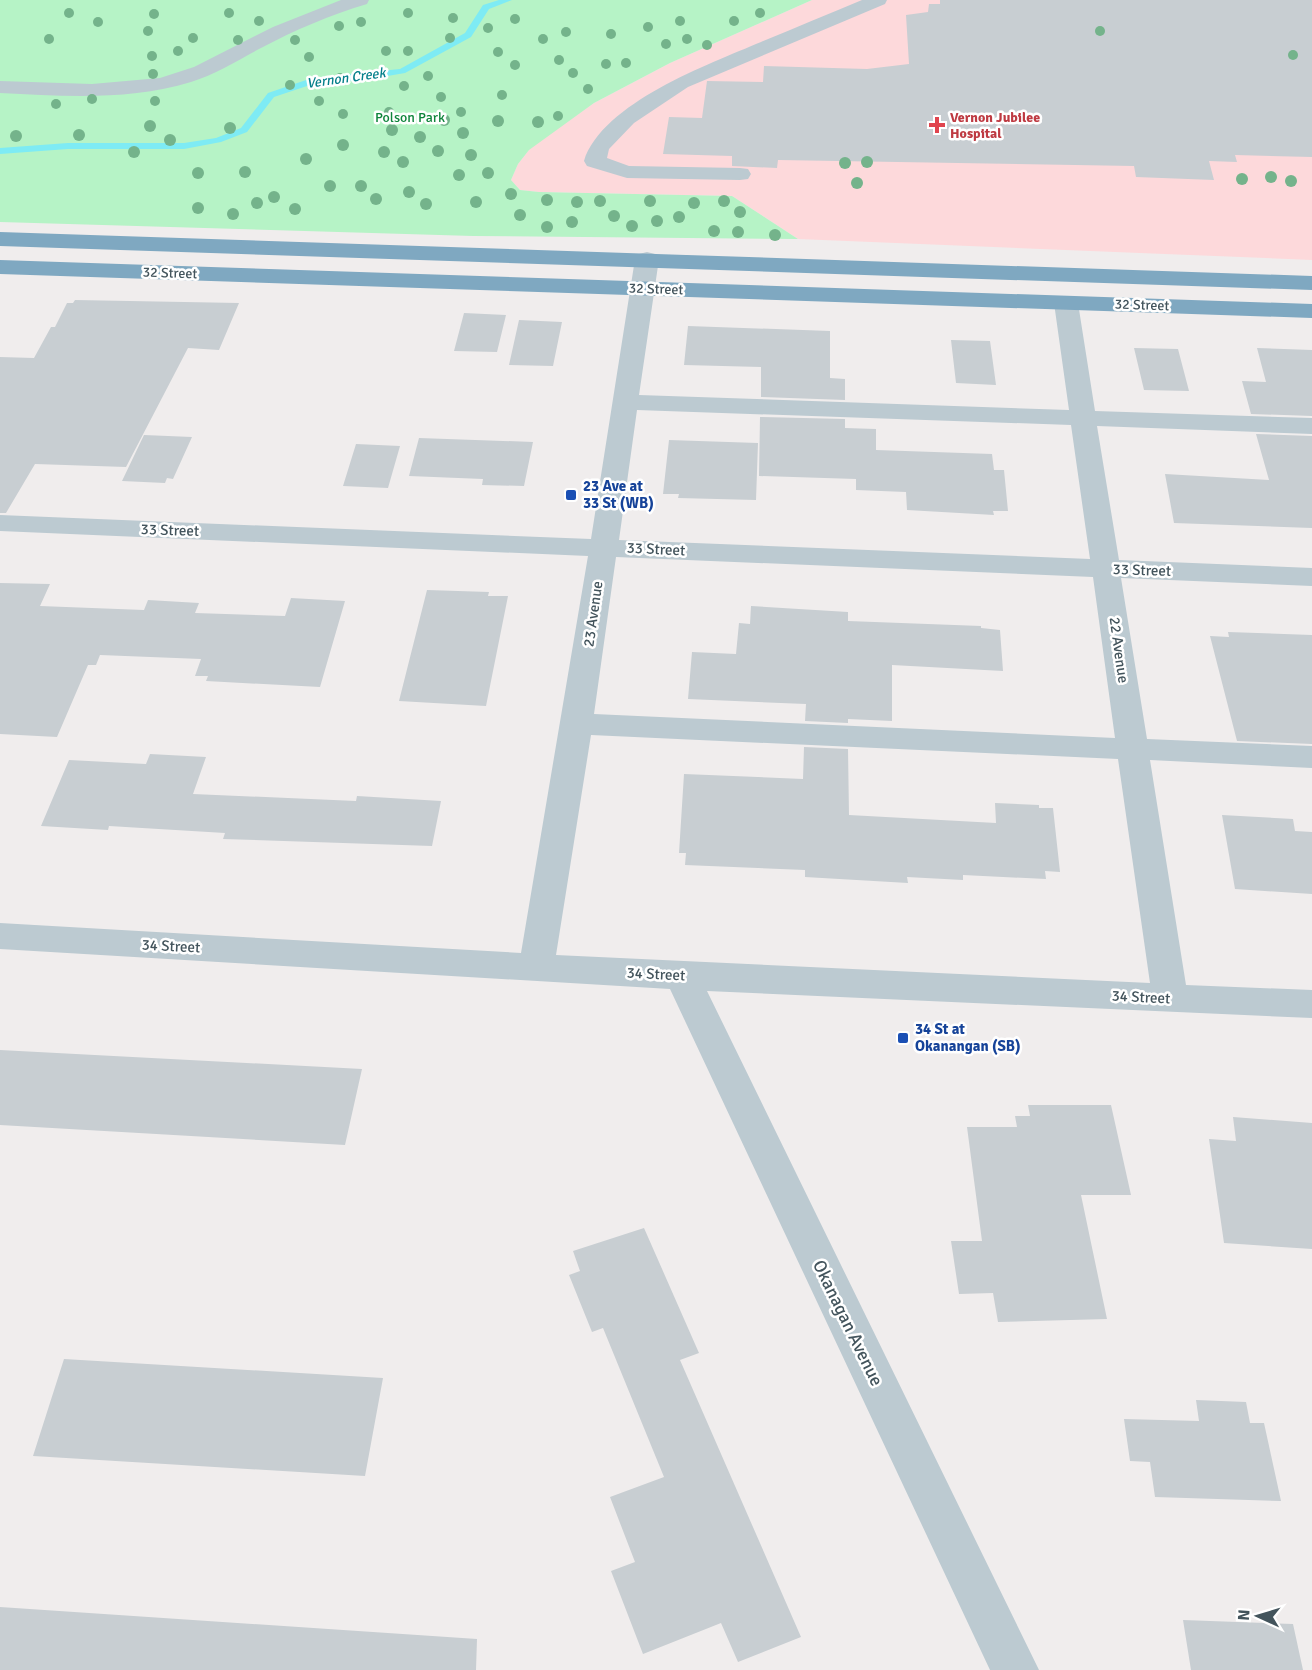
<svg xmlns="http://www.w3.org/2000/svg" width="1312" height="1670" font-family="Signika,sans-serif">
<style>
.medical{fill:#fdd9db}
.green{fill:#b6f3c6}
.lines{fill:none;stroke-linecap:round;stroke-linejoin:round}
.stream{fill:#7eebf4;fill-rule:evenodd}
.building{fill:#c8ced2}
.minor{fill:#bccad1;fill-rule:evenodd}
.highway{fill:#7fa8c1;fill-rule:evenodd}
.tree{fill:#74b38b}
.health-dot{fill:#e0444e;stroke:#fff;stroke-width:2}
.transit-dot{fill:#1a4fb4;stroke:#fff;stroke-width:2}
.labels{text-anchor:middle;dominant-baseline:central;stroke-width:5;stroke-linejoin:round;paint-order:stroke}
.far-water-label{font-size:14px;font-style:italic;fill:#047f8a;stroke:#fff}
.far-park-label{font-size:14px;fill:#0e843a;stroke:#fff}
.far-health-label{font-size:14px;font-weight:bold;fill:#be3a42;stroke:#fff;text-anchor:start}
.far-street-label{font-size:14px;fill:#43545c;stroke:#fff}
.transit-label{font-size:15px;font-weight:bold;fill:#164399;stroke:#fff;text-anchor:start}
.street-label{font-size:15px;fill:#43545c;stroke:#fff}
.near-street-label{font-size:18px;fill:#43545c;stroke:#fff}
</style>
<rect width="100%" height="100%" fill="#f0eded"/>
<path class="medical" d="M812 0H1312V260L798 239 732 196 539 192 520 190 511 180 518 164 532 146 594 103 670 63Z"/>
<path class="green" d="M0 0H812L670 63 594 103 529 150 518 164 511 180 520 190 539 192 732 196 798 239 473 236 0 222Z"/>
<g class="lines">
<path class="stream" d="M499 0H512L489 9 471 37 405 73 364 80 313 84 274 97 247 132 221 142 184 149H68L0 154V148L68 143H184L216 138 241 128 268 93 312 78 400 69 465 33 483 5Z"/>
</g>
<path class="building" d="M940 0H1312V157L1235 155 1237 162 1209 161 1214 180 1136 177 1134 166 778 160 777 168 732 166V156L663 154 669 117 702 118 707 81 763 82 764 66 867 69 909 64 906 15 928 12 929 4H940Z
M75 300 239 303 219 350 188 348 126 467 35 464 6 513H0V357L34 358 51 327H55L67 303H73Z
M464 313 506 315 497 352 454 351Z
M519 320 562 322 553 366 509 365Z
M688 326 830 331V378L845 379V400L761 397V367L684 365Z
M951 340 990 341 996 385 956 383Z
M1134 348 1178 349 1189 391 1144 390Z
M1257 348 1312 350V416L1251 414 1242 381 1266 382Z
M760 417 845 419V428L876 429V450L992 454 994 470H1004L1008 511H993L994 515 907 510 906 492 856 490V479L759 476Z
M1256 434 1312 436V528L1174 523 1165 474 1269 480Z
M144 435 192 437 173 479 167 478 165 483 122 481Z
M419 438 533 442 524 486 482 485 483 479 409 476Z
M669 440 758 443 756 500 678 498 679 494H663Z
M356 444 400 446 388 488 343 486Z
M0 583 50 584 40 606 144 610 148 600 199 603 195 613 285 616 291 598 345 601 320 687 206 681 208 676H195L201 659 100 655 96 665H88L57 737 0 734Z
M427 590 489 592 488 596H508L486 706 399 701Z
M751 606 848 612V621L981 626V628L1000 630 1003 671 892 665V721L848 719V723L805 721 806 704 688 699 692 652 736 654 739 623 750 624Z
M1228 632 1312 635V744L1237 741 1210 636 1229 637Z
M804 747 848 749 849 815 996 823 995 803 1039 805V808H1053L1060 872 1045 871 1046 879 963 875V880L907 877 908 883 805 877V870L685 865 686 853H679L684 774 803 779Z
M150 754 206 757 193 794 356 801 357 796 441 801 432 846 223 839 225 833 109 826 108 830 41 826 69 760 146 764Z
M1222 815 1293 819 1295 831 1312 832V894L1235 889Z
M0 1050 362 1069 345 1145 0 1125Z
M1028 1105H1111L1131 1195H1081L1107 1319 998 1322 993 1293 959 1294 951 1241H982L967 1127H1017L1015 1116H1030Z
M1233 1117 1312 1123V1249L1224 1243 1209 1139 1236 1141Z
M644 1228 699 1353 680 1360 801 1637 738 1662 721 1623 643 1654 611 1571 635 1562 610 1497 664 1477 603 1328 592 1332 569 1275 580 1271 573 1251Z
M64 1359 383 1378 365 1476 33 1456Z
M1196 1400 1246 1402 1250 1423H1264L1281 1501 1155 1497 1150 1462 1130 1461 1124 1419 1199 1421Z
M0 1607 477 1639 476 1670H0Z
M1183 1620 1293 1624 1303 1670H1191Z"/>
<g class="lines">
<path class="minor" d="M341 0H369L367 4C330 15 295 30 261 48 238 60 216 74 191 82 129 101 64 96 0 93V81L92 84 160 78 194 67 273 27Z
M862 0H887L885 4 688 87 634 123 609 149 607 158 629 166 740 168 748 169 751 174 748 179 740 180 627 178 587 166 584 161C602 103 709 64 761 42 795 28 828 14 862 0Z
M647 252 655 254 659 259 639 395 1069 410 1054 303 1058 298 1066 296 1074 298 1078 303 1095 411 1312 418V434L1097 426 1119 560 1312 568V586L1121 578 1147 739 1312 746V768L1150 760 1186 985 1312 990V1018L707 991 1039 1670H990L670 989 0 949V923L521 953 588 556 0 531V515L591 539 635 259 639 254ZM637 410 1071 425 1090 559 619 540ZM616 557 1093 577 1115 738 594 714ZM591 735 1118 759 1150 983 556 955Z"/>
<path class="highway" d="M0 232 1312 276V290L0 246Z
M0 260 1312 304V318L0 274Z"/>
</g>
<g class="tree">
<circle cx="69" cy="13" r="5"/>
<circle cx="229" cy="13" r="5"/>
<circle cx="408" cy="13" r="5"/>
<circle cx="760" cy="13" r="5"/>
<circle cx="154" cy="14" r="5"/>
<circle cx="453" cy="18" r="5"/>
<circle cx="515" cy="19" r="5"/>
<circle cx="259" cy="21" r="5"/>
<circle cx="680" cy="21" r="5"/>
<circle cx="734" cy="21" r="5"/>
<circle cx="98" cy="22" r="5"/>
<circle cx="361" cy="22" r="5"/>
<circle cx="339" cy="26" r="5"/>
<circle cx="648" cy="27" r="5"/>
<circle cx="488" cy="28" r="5"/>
<circle cx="148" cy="31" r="5"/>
<circle cx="1100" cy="31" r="5"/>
<circle cx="566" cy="32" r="5"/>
<circle cx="611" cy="34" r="5"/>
<circle cx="193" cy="38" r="5"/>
<circle cx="450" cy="38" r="5"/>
<circle cx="49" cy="39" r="5"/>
<circle cx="543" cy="39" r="5"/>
<circle cx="687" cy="39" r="5"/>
<circle cx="238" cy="40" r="5"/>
<circle cx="295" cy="40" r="5"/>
<circle cx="666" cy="44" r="5"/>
<circle cx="707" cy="45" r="5"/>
<circle cx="178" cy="51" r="5"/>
<circle cx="386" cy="51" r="5"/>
<circle cx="408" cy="51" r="5"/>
<circle cx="498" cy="52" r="5"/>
<circle cx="1293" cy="55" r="5"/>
<circle cx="152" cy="56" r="5"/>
<circle cx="309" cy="57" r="5"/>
<circle cx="559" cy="60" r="5"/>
<circle cx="626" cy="63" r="5"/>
<circle cx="606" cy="64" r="5"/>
<circle cx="515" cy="65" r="5"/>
<circle cx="573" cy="73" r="5"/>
<circle cx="153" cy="74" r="5"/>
<circle cx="428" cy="76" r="5"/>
<circle cx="340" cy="78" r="5"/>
<circle cx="290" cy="85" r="5"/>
<circle cx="404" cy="86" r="5"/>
<circle cx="588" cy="89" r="5"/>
<circle cx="502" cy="95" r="5"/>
<circle cx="441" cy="97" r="5"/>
<circle cx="92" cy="99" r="5"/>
<circle cx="155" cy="101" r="5"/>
<circle cx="319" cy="101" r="5"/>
<circle cx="56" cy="104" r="5"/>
<circle cx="389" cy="112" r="5"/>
<circle cx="461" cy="112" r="5"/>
<circle cx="343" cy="114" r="5"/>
<circle cx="558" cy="116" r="5"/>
<circle cx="444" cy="120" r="6"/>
<circle cx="498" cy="121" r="6"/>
<circle cx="538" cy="122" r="6"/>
<circle cx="150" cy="126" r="6"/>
<circle cx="230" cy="128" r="6"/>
<circle cx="392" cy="130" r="6"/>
<circle cx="463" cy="133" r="6"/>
<circle cx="79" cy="135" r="6"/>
<circle cx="16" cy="136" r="6"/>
<circle cx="420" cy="137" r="6"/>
<circle cx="170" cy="140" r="6"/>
<circle cx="343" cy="145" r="6"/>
<circle cx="438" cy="151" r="6"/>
<circle cx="134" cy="152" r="6"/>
<circle cx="384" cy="152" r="6"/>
<circle cx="471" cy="155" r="6"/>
<circle cx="306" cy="159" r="6"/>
<circle cx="403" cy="162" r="6"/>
<circle cx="867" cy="162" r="6"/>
<circle cx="845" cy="163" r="6"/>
<circle cx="245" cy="172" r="6"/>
<circle cx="198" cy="173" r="6"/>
<circle cx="488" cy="173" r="6"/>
<circle cx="459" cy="175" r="6"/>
<circle cx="1271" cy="177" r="6"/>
<circle cx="1242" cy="179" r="6"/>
<circle cx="1291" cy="181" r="6"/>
<circle cx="857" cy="183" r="6"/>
<circle cx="330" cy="186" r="6"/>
<circle cx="361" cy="186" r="6"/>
<circle cx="409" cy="192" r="6"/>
<circle cx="511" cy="194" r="6"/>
<circle cx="274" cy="197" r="6"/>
<circle cx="376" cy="199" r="6"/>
<circle cx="547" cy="200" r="6"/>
<circle cx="600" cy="201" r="6"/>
<circle cx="650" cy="201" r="6"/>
<circle cx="724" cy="201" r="6"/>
<circle cx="476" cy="202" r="6"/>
<circle cx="577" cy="202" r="6"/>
<circle cx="257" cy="203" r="6"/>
<circle cx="694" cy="203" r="6"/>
<circle cx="426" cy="204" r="6"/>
<circle cx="198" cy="208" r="6"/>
<circle cx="295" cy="209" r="6"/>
<circle cx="740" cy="212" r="6"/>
<circle cx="233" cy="214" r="6"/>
<circle cx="520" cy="215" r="6"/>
<circle cx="614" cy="216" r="6"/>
<circle cx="679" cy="217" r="6"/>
<circle cx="657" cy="221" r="6"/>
<circle cx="572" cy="222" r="6"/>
<circle cx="632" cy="226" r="6"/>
<circle cx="547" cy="227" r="6"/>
<circle cx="714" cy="231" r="6"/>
<circle cx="738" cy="232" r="6"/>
<circle cx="775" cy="235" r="6"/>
</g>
<path class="health-dot" d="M934 116h6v6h6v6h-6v6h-6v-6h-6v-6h6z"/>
<g class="transit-dot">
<rect x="565" y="489" width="12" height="12" rx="3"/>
<rect x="897" y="1032" width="12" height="12" rx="3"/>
</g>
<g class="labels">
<g class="far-water-label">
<text transform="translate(346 78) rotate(-8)">Vernon Creek</text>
</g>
<g class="far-park-label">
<text x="410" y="117">Polson Park</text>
</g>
<g class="far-health-label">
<text x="950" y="117">Vernon Jubilee<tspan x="950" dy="16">Hospital</tspan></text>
</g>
<g class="far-street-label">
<text transform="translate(170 273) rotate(2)">32 Street</text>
<text transform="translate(656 289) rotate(2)">32 Street</text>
<text transform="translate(1142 305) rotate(2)">32 Street</text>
</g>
<g class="transit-label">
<text x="583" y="486">23 Ave at<tspan x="583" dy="17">33 St (WB)</tspan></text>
<text x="915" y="1029">34 St at<tspan x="915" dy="17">Okanangan (SB)</tspan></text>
</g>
<g class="street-label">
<text transform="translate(170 530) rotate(2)">33 Street</text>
<text transform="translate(656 549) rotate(3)">33 Street</text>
<text transform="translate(1142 570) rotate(2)">33 Street</text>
<text transform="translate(593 614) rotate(-82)">23 Avenue</text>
<text transform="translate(1119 650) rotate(82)">22 Avenue</text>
<text transform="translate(171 946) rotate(3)">34 Street</text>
<text transform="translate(656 974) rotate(3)">34 Street</text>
<text transform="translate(1141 997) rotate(3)">34 Street</text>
</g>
<g class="near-street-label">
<text transform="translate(848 1323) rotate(64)">Okanagan Avenue</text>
</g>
</g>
<g transform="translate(1258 1616) rotate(274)" stroke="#ffffff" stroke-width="4.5" paint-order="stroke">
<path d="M0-4.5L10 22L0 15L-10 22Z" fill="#43545c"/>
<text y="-9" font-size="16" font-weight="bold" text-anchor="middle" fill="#43545c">N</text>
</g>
</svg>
